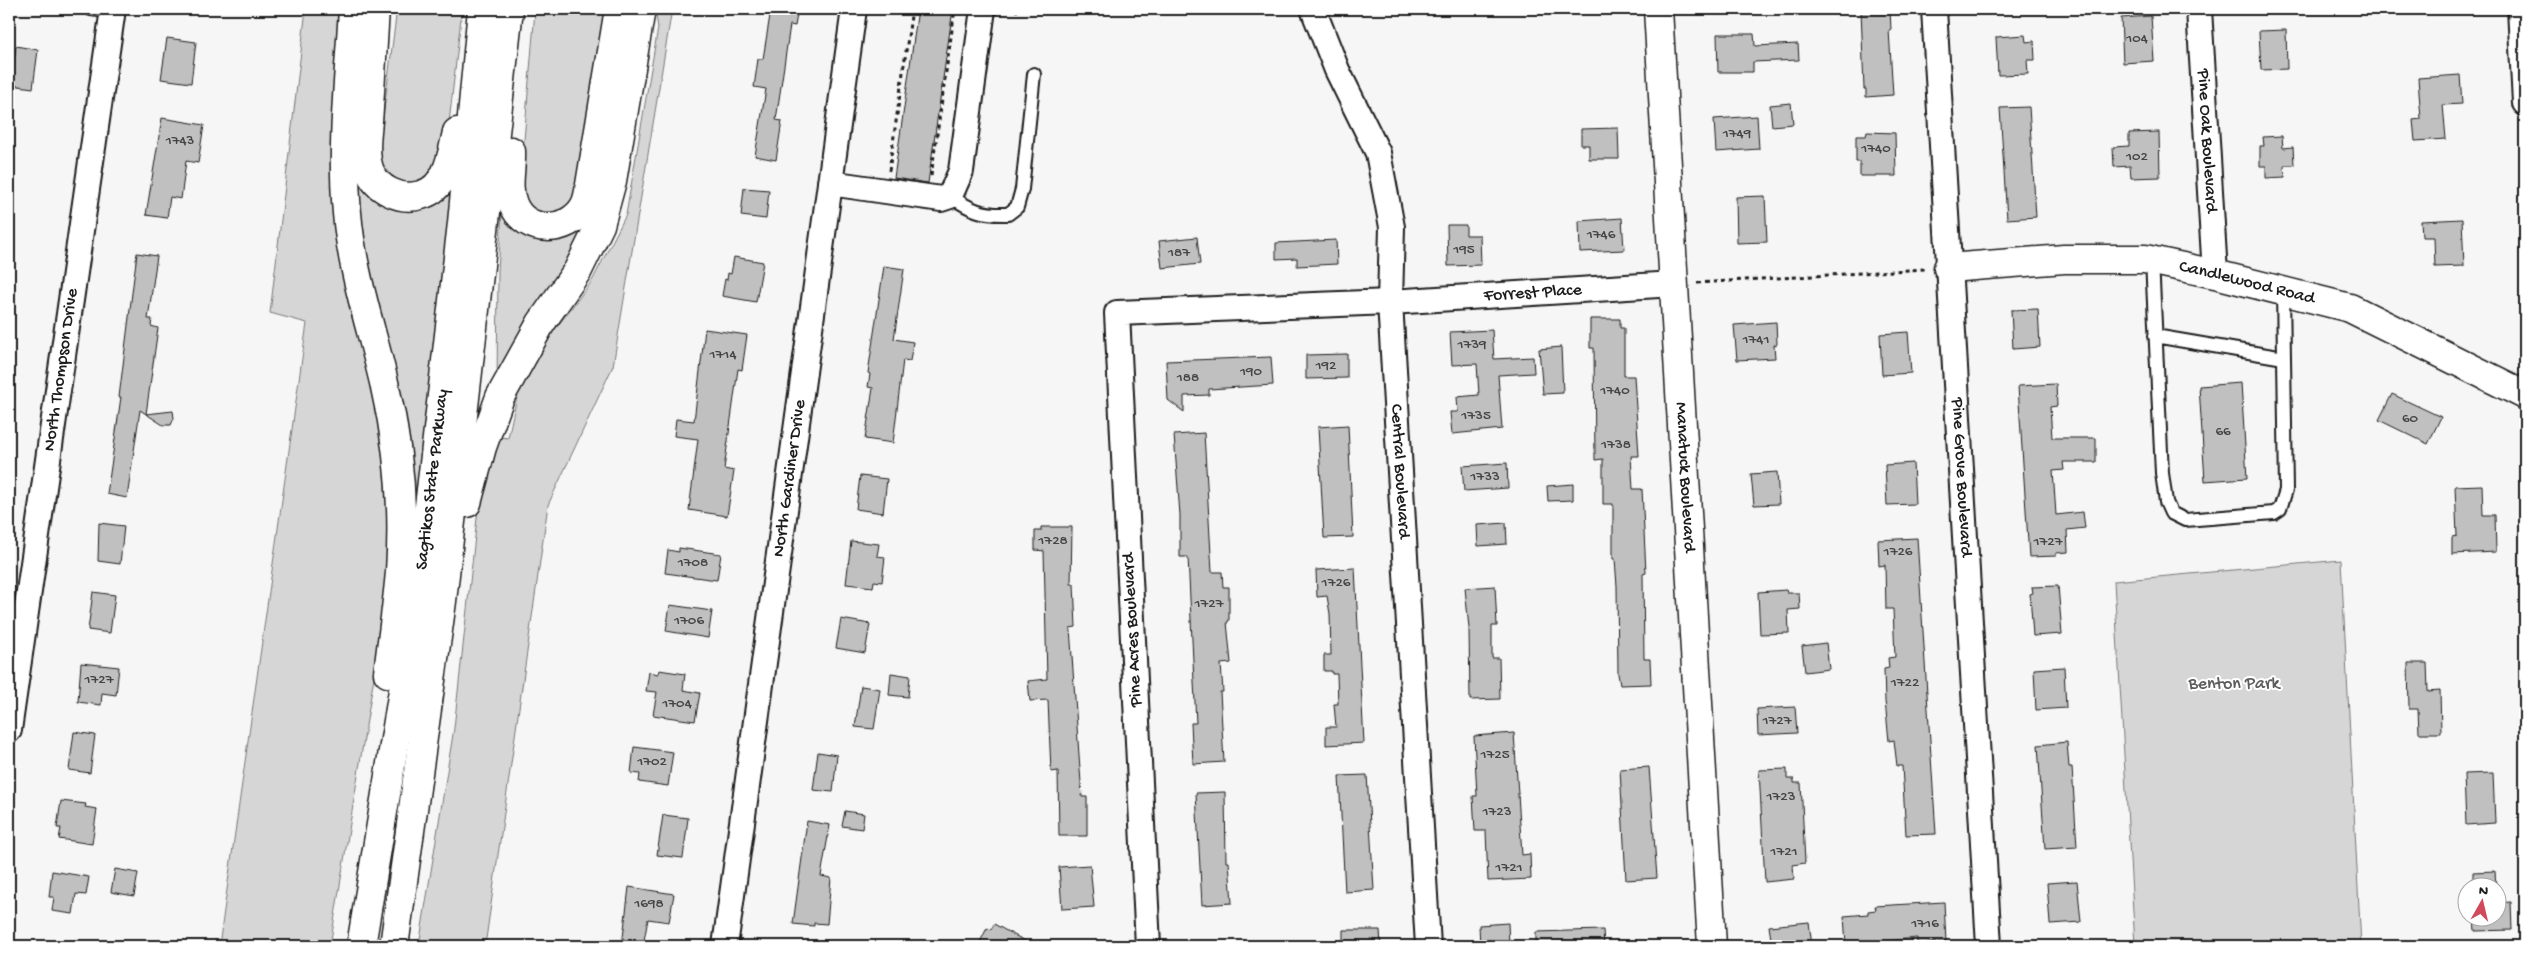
<svg xmlns="http://www.w3.org/2000/svg" width="2534" height="955" font-family="'Gochi Hand',sans-serif">
<style>
.green{fill:#d6d6d6;stroke:#797979}
.building{fill:#c0c0c0;stroke:#1c1c1c}
.lines{fill:none;stroke-linecap:round;stroke-linejoin:round}
.service-casing{stroke:#1c1c1c;stroke-width:16}
.minor-casing{stroke:#1c1c1c;stroke-width:28}
.tertiary-casing{stroke:#1c1c1c;stroke-width:31}
.motorway-casing{stroke:#1c1c1c;stroke-width:31}
.path{stroke:#1c1c1c;stroke-width:3;stroke-dasharray:4 4;stroke-linecap:butt}
.service{stroke:#fff;stroke-width:12}
.minor{stroke:#fff;stroke-width:24}
.tertiary{stroke:#fff;stroke-width:28}
.motorway{stroke:#fff;stroke-width:28}
.labels{text-anchor:middle;dominant-baseline:central;stroke-width:4;stroke-linejoin:round;paint-order:stroke}
.number-label{font-size:15px;fill:#454545}
.street-label{font-size:18px;fill:#1c1c1c;stroke:#fff}
.park-label{font-size:18px;fill:#5d5d5d;stroke:#fff}
</style>
<rect width="100%" height="100%" fill="#f6f6f6"/>
<filter id="ink" filterUnits="userSpaceOnUse"><feTurbulence type="fractalNoise" baseFrequency=".02" numOctaves="2"/><feDisplacementMap in="SourceGraphic" scale="10" xChannelSelector="R" yChannelSelector="G"/><feConvolveMatrix kernelMatrix="1 2 1 2 8 2 1 2 1" color-interpolation-filters="sRGB"/></filter>
<g filter="url(#ink)">
<path class="green" d="M306 9H345L334 175 373 376 384 458 392 567 330 946H219L307 323 270 313Z
M397 9H462L445 158 417 189 387 178 378 156Z
M548 9H608L575 207 538 218 521 195 520 187 535 11Z
M655 9H672L613 366 548 505 485 946H419L454 728 479 500 500 437 508 438 518 392 553 332 592 281 626 215 658 28Z
M352 178H360C371 202 399 217 426 208 435 205 444 195 451 189L442 309 417 490 407 491Z
M502 212H505L516 231 534 240 551 241 575 232 595 219 497 389 498 271Z
M2341 560 2361 946H2135L2114 581Z"/>
<path class="building" d="M771 9H798L795 26 790 25 776 120 782 121 776 160 755 156 766 89 754 87 758 59H763Z
M918 9H953L928 183 894 178Z
M1861 9H1890L1891 30H1889L1893 95 1866 97V89H1864Z
M2151 16 2154 61 2123 63 2121 18Z
M2286 30 2287 69 2261 70 2259 31Z
M1717 34H1754L1755 46 1798 44 1799 60 1753 62V72H1718Z
M2025 35 2026 42 2034 41 2035 60H2027L2028 74 1998 75 1996 37Z
M167 38 196 42 191 83 161 79Z
M16 46 38 50 33 88 11 85Z
M2460 75 2462 104 2443 105 2446 139 2415 141 2413 120 2421 119 2418 78Z
M1791 103 1793 124 1772 126 1770 105Z
M2029 107 2036 217 2007 219 2000 108Z
M1757 116 1759 149 1716 152 1714 119Z
M162 118 204 125 198 163 186 161 181 199 170 197 167 218 146 215Z
M1618 128 1619 159H1589V145H1581V129Z
M1867 132 1895 133 1896 176H1860V162H1856V136H1866Z
M2159 132 2160 177 2131 178 2130 166 2114 167 2113 147 2129 146V133Z
M2282 136 2283 148 2293 147 2294 165H2284L2285 177 2266 178V166H2260V146H2264L2263 137Z
M744 188 769 190 766 219 741 216Z
M1765 196 1767 242 1737 243 1736 197Z
M1622 218 1624 250 1580 252 1579 221Z
M2462 219 2464 266 2435 267 2434 237H2422L2421 221Z
M1447 225H1466V235H1480L1481 265 1448 266Z
M1197 237 1200 264 1162 268 1159 241Z
M1336 240 1337 264 1297 266V258L1276 259V243Z
M137 253 157 256 148 319H152L151 326 158 328 146 414 173 411 174 418 171 425H163L140 410 127 498 107 494 121 397H119Z
M734 257 763 262 756 302 722 296 725 279 727 280 728 273 731 274Z
M884 266 904 269 894 339 913 342 910 361 903 360 893 443 865 439 873 388 868 387 870 374 868 373Z
M2038 309 2040 347 2013 349 2011 310Z
M1590 319H1620V328H1624V376H1634L1639 456H1631L1633 489H1642L1646 573 1643 574 1644 659H1650L1651 684 1620 685 1618 674 1617 586 1615 559H1613V504H1603V459L1595 460 1594 348H1590Z
M1776 322 1777 344 1774 345 1775 358 1737 360 1734 325Z
M705 329 747 335 742 370 738 369 724 469 734 471 727 516 689 510 698 439 674 436 676 419 694 421Z
M1492 330 1494 359 1533 357 1534 373 1498 375 1502 429 1452 434 1450 412H1458L1457 397 1479 395 1477 364 1452 365 1450 332Z
M1908 332 1911 373 1882 375 1880 334Z
M1561 347 1563 393 1543 394 1539 349Z
M1347 354V378L1306 379V355Z
M1271 357 1273 385 1209 389V395L1184 396V412L1168 400 1166 361Z
M2241 383 2247 478 2205 481 2199 386Z
M2056 384 2057 406 2050 407 2052 438H2096V462H2063L2064 470 2053 471 2056 515 2083 512 2085 528 2067 530 2068 552 2056 553V556L2029 557 2018 386Z
M2392 394 2441 417 2428 444 2379 420Z
M1348 425 1353 537 1324 538 1318 427Z
M1204 433 1212 572H1222L1223 587H1229V621L1227 622 1231 663 1221 664 1223 692H1220L1224 762 1193 764 1191 723H1196L1188 557H1180V515L1174 435Z
M1507 463 1508 488 1464 491 1462 466Z
M1913 463 1915 504 1887 505 1885 465Z
M1777 472 1779 504 1754 505 1751 474Z
M860 476 887 479 883 513 856 509Z
M1573 484V500L1548 501 1547 486Z
M2482 485 2483 515H2495L2496 552 2452 554V537L2457 536 2455 486Z
M99 523 124 526 120 564 98 561Z
M1506 523 1507 544 1478 546 1477 525Z
M1041 527H1072L1071 584H1074L1076 627 1070 628 1082 797H1087V836H1059L1058 771 1051 772 1048 700 1030 701 1028 681 1047 679 1044 551 1035 550V531H1041Z
M1917 538 1936 834 1906 835 1902 766H1897L1894 740 1889 741 1885 701 1884 669 1889 668 1888 658 1895 657 1893 609H1886L1885 565 1879 566 1878 540Z
M851 541 879 544 877 556 885 557 882 582 874 581 873 587 846 584Z
M679 548 721 554 717 580 665 573 668 550 679 552Z
M1355 568 1364 743 1326 745V727H1336L1334 704H1338L1337 674H1332V671H1324V655H1331L1330 614 1327 596 1317 597 1316 570Z
M1495 586 1497 626H1492V658H1499L1500 699 1470 700 1469 628 1465 588Z
M2058 586 2062 634 2033 636 2030 594 2033 593 2032 587Z
M1786 590 1787 593H1799L1800 609 1788 610 1789 633 1760 634 1758 592Z
M93 592 115 595 110 633 88 630Z
M670 605 712 611 708 638 666 631Z
M841 619 870 624 865 653 836 648Z
M1826 643 1829 669 1805 672 1802 646Z
M81 663 119 667 116 695 102 693 101 705 78 702Z
M2408 663H2427L2428 691 2440 690 2441 733H2419L2418 709H2409Z
M2064 667 2066 708 2036 710 2034 669Z
M659 670 685 674 683 690 700 693 695 721 653 715 657 692 646 691 649 672 658 674Z
M891 673 910 676 908 697 889 695Z
M861 686 880 689 874 729 855 727Z
M1795 707 1797 733 1758 735 1757 709Z
M74 732 95 735 90 773 69 770Z
M1514 733 1522 855 1530 854 1531 879 1488 881 1486 831H1475L1473 796H1477L1474 736Z
M2067 742 2069 767H2072L2077 847 2045 849 2038 745Z
M634 747 673 752 668 786 639 782 640 774 631 773Z
M818 752 837 755 833 792 813 790Z
M1649 767 1657 878 1626 880 1620 769Z
M1787 769V779H1794V783H1801L1805 863 1793 865 1794 879 1765 882 1759 770Z
M2493 773 2495 823 2466 825 2464 774Z
M1367 775 1374 890 1345 892 1339 776Z
M1225 792 1226 862H1229L1232 903 1202 905 1196 793Z
M61 801 86 804 85 807 97 809 92 844 59 839 61 828H57Z
M845 811 864 814 862 829 842 826Z
M663 815 688 818 683 858 657 855Z
M807 821 830 825 821 876 831 878 827 924 814 923V926L793 924Z
M1090 865 1094 907 1062 909 1059 867Z
M115 869 138 873 134 896 111 892Z
M52 871 89 877 86 895 76 894 73 914 52 911 54 897H49Z
M2495 871 2496 888H2473V872Z
M2077 881 2081 922 2050 924 2047 883Z
M629 887 674 894 669 922 648 919 643 946H622Z
M1944 902 1946 942 1917 944V938L1846 945 1844 916 1868 914V911L1876 910 1875 906Z
M2511 902 2512 930 2475 931 2474 918H2496V903Z
M1809 922 1812 946H1772L1769 926Z
M1508 923 1509 946H1480L1479 925Z
M994 924 1012 934 1035 946H978L987 928 991 930Z
M1343 930H1380L1381 946H1343Z
M1603 930 1604 946H1536V932Z"/>
<g class="lines">
<g class="service-casing">
<path id="service" d="M91 9 113 12
M950 196C971 210 982 215 1008 214L1017 207 1022 189 1034 74
M2152 260 2162 473 2166 502 2171 513 2185 520 2274 513 2280 509 2286 490 2283 291
M2155 336 2284 358"/>
</g>
<g class="minor-casing">
<g id="minor">
<path id="s1" d="M1313 9 1337 70 1378 153 1392 227 1390 302 1428 946"/>
<path id="s2" d="M1934 9 1989 946"/>
<path id="s3" d="M2199 9 2215 274"/>
<path d="M2520 9 2525 103"/>
<path d="M830 183 941 199 950 196 961 171 983 9"/>
<path id="s4" d="M9 730 113 9"/>
<path id="s5" d="M725 946 854 9"/>
<path id="s6" d="M1148 946 1117 313 1390 302 1674 284"/>
</g>
</g>
<g class="tertiary-casing">
<g id="tertiary">
<path id="s7" d="M1658 9 1712 946"/>
<path id="s8" d="M1948 268 2064 259H2145L2215 274 2350 308 2525 395"/>
</g>
</g>
<g class="motorway-casing">
<g id="motorway">
<path d="M353 9C349 76 341 146 347 213 352 273 372 329 385 387 399 446 404 511 400 572 397 606 392 639 388 673"/>
<path d="M375 9C373 42 371 75 369 108 368 128 363 150 369 169 376 190 401 201 421 195 448 188 452 154 457 132"/>
<path d="M511 151C512 169 506 186 513 204 525 234 568 234 584 207 588 200 589 192 590 185L619 9"/>
<path d="M467 503 482 447 500 397 541 323 578 270 600 225 612 181 641 9"/>
<path id="s9" d="M361 946 419 593 462 223 482 9"/>
<path d="M394 946 442 601 509 9"/>
</g>
</g>
<path class="path" d="M1016 12 1017 9
M889 171 912 9
M931 176 955 9
M1697 283 1926 269"/>
<use href="#service" class="service"/>
<use href="#minor" class="minor"/>
<use href="#tertiary" class="tertiary"/>
<use href="#motorway" class="motorway"/>
</g>
</g>
<g class="labels">
<g class="number-label">
<text x="2137" y="39">104</text>
<text x="1737" y="134">1749</text>
<text x="180" y="141">1743</text>
<text x="1876" y="149">1740</text>
<text x="2137" y="157">102</text>
<text x="1601" y="235">1746</text>
<text x="1464" y="250">195</text>
<text x="1179" y="253">187</text>
<text x="1756" y="340">1741</text>
<text x="1472" y="345">1739</text>
<text x="723" y="355">1714</text>
<text x="1326" y="366">192</text>
<text x="1251" y="372">190</text>
<text x="1188" y="378">188</text>
<text x="1615" y="391">1740</text>
<text x="1476" y="416">1735</text>
<text x="2410" y="419">60</text>
<text x="2223" y="432">66</text>
<text x="1616" y="445">1738</text>
<text x="1485" y="477">1733</text>
<text x="1053" y="541">1728</text>
<text x="2048" y="542">1727</text>
<text x="1898" y="552">1726</text>
<text x="693" y="563">1708</text>
<text x="1336" y="583">1726</text>
<text x="1209" y="604">1727</text>
<text x="689" y="621">1706</text>
<text x="99" y="680">1727</text>
<text x="1905" y="683">1722</text>
<text x="677" y="704">1704</text>
<text x="1777" y="721">1727</text>
<text x="1495" y="755">1725</text>
<text x="652" y="762">1702</text>
<text x="1781" y="797">1723</text>
<text x="1497" y="812">1723</text>
<text x="1784" y="852">1721</text>
<text x="1509" y="868">1721</text>
<text x="649" y="904">1698</text>
<text x="1925" y="924">1716</text>
</g>
<g class="street-label">
<text stroke="none"><textPath href="#s3" startOffset="132">Pine Oak Boulevard</textPath></text>
<text stroke="none"><textPath href="#s8" startOffset="302">Candlewood Road</textPath></text>
<text stroke="none"><textPath href="#s6" startOffset="1050">Forrest Place</textPath></text>
<text stroke="none"><textPath href="#s4" startOffset="364">North Thompson Drive</textPath></text>
<text stroke="none"><textPath href="#s1" startOffset="478">Central Boulevard</textPath></text>
<text stroke="none"><textPath href="#s7" startOffset="469">Manatuck Boulevard</textPath></text>
<text stroke="none"><textPath href="#s5" startOffset="472">North Gardiner Drive</textPath></text>
<text stroke="none"><textPath href="#s2" startOffset="469">Pine Grove Boulevard</textPath></text>
<text stroke="none"><textPath href="#s9" startOffset="472">Sagtikos State Parkway</textPath></text>
<text transform="translate(1133 630) rotate(-93)">Pine Acres Boulevard</text>
</g>
<g class="park-label">
<text x="2234" y="684">Benton Park</text>
</g>
</g>
<rect width="2534" height="955" fill="none" stroke="#fff" stroke-width="30"/>
<rect x="15" y="15" width="2504" height="925" fill="none" stroke="#1c1c1c" stroke-width="2" filter="url(#ink)"/>
<g transform="translate(2482 902) rotate(8)"><circle r="24" fill="#ffffff" stroke="#a4a4a4"/>
<path d="M0-4L9 19L0 12L-9 19Z" fill="#d1495b"/>
<text y="-8" font-size="14" font-weight="bold" text-anchor="middle" fill="#1c1c1c">N</text>
</g>
</svg>
